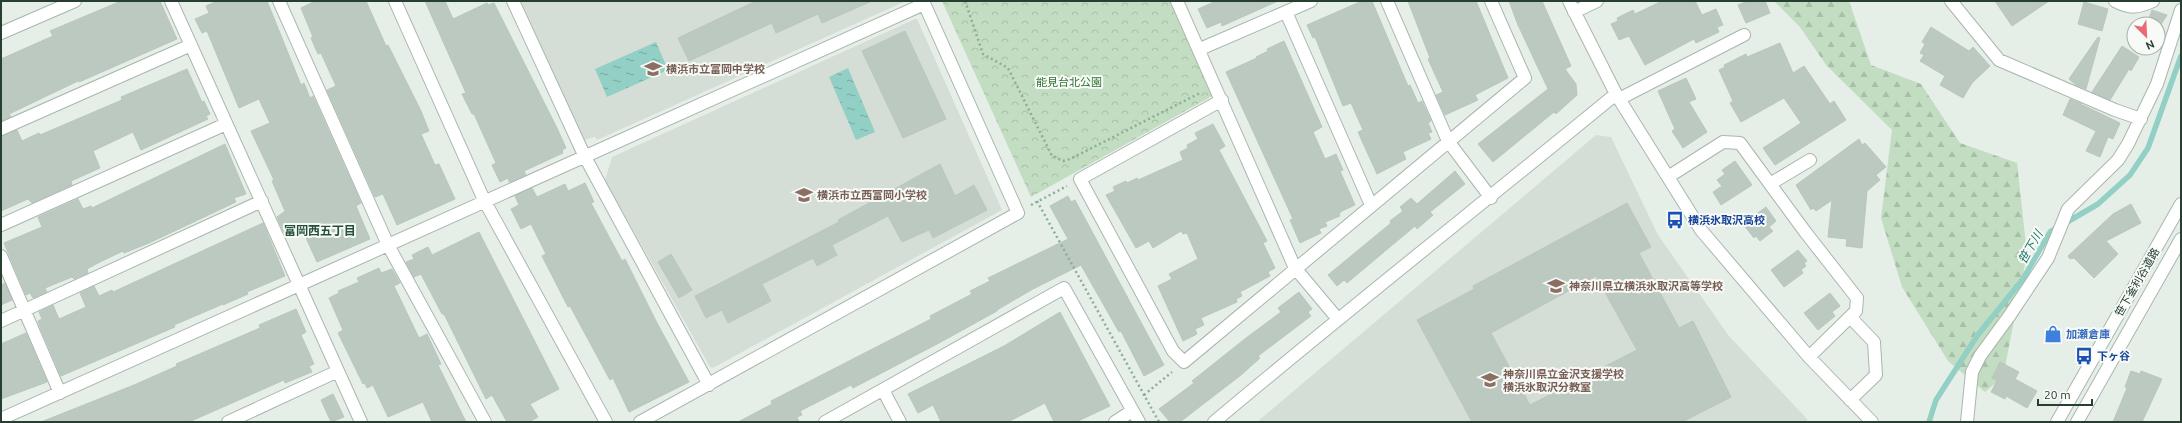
<svg xmlns="http://www.w3.org/2000/svg" width="2182" height="423" font-family="Ubuntu,'Noto Sans JP',sans-serif">
<style>
.built{fill:#d4ded6}
.forest{fill:url(#forest-firs)}
.park{fill:url(#park-crowns)}
.water{fill:url(#water-ripples)}
.lines{fill:none;stroke-linecap:round;stroke-linejoin:round}
.stream{stroke:#92cfc4;stroke-width:5.5}
.building{fill:#bbc9c0;stroke:#b9c7bc;fill-rule:evenodd}
.minor-casing{stroke:#a9b6ad;stroke-width:14}
.path{stroke:#89af96;stroke-width:2.5;stroke-dasharray:2 3;stroke-linecap:butt}
.minor{stroke:#fff;stroke-width:12}
.labels{text-anchor:middle;dominant-baseline:central;stroke-width:4;stroke-linejoin:round;paint-order:stroke}
.education-label{font-size:11px;font-weight:bold;fill:#785e54;stroke:#f7faf7;text-anchor:start}
.park-label{font-size:11px;fill:#327436;stroke:#f7faf7}
.transit-label{font-size:11px;font-weight:bold;fill:#164399;stroke:#f7faf7;text-anchor:start}
.street-label{font-size:11px;fill:#263f30;stroke:#f7faf7}
.shop-label{font-size:11px;font-weight:bold;fill:#366cbe;stroke:#f7faf7;text-anchor:start}
.neighbourhood-label{font-size:12px;font-weight:bold;fill:#235036;stroke:#f7faf7}
.water-label{font-size:12px;font-style:italic;fill:#23786a;stroke:#f7faf7}
</style>
<defs>
<pattern id="forest-firs" width="22" height="20" patternUnits="userSpaceOnUse"><rect width="22" height="20" fill="#c2ddc1"/><path d="M5 1l3.5 6h-7zM16 11l3.5 6h-7z" fill="#a7bfa6"/></pattern>
<pattern id="park-crowns" width="20" height="18" patternUnits="userSpaceOnUse"><rect width="20" height="18" fill="#c2ddc1"/><path d="M2 6a3 3 0 1 1 6 0M12 15a3 3 0 1 1 6 0" fill="none" stroke="#a7bfa6"/></pattern>
<pattern id="water-ripples" width="26" height="14" patternUnits="userSpaceOnUse"><rect width="26" height="14" fill="#92cfc4"/><path d="M2 4q2-2 4 0t4 0M15 11q2-2 4 0t4 0" fill="none" stroke="#77a9a0"/></pattern>
</defs>
<rect width="100%" height="100%" fill="#e6eee8"/>
<path class="built" d="M521 1H906L597 140 595 137 584 140Z
M915 19H917L1002 210 713 368 710 367 605 180 612 157Z
M1596 135 1611 137 1658 235 1729 336 1808 420 1804 422H1257Z"/>
<path class="forest" d="M1774 1H1849L1871 65 1921 84 1960 143 2017 163 2027 254 2003 377 1985 392 1948 361 1902 287 1881 218 1892 130 1826 65 1800 27Z"/>
<path class="park" d="M942 1H1170L1214 95 1031 197Z"/>
<path class="water" d="M656 42 668 70 607 97 595 69Z
M848 68 875 132 856 140 829 77Z"/>
<g class="lines">
<path class="stream" d="M1929 422 1936 400 1977 336 2023 279 2050 232 2098 204 2130 175 2148 148 2181 56"/>
</g>
<path class="building" d="M121 1H160L177 39 79 82 78 81 9 114 11 117 1 121V59L53 36 50 31Z
M217 1H267L301 85 304 83 310 98 313 96 361 203 356 206 370 239 317 262 302 229 285 235 277 217 285 211 272 181 274 180 251 131 270 123 259 99 239 108 207 31 202 33 195 19 209 13 206 6Z
M315 1H366L386 46 388 45 421 111 429 131 421 134 435 165 439 164 455 199 397 225 383 194 375 197 327 90 336 86 321 53 318 54 311 38 313 37 301 8Z
M425 1H445L453 19 487 3 488 5 494 3 557 128 566 148 562 150 563 153 524 171 526 175 509 182 508 178 500 182 492 165 496 163 474 114H472L462 94 466 93Z
M756 1H872L822 23 818 14 776 33 772 23 689 61 678 38Z
M1216 1H1278L1222 26 1221 22 1207 28 1198 9Z
M1362 1H1372L1408 86 1410 85 1418 103 1422 101 1431 121 1428 123 1432 132 1428 133 1431 139 1403 152 1406 159 1377 174 1358 132 1363 130 1351 103 1343 106 1315 37 1313 38 1307 25Z
M1408 1H1476L1508 78 1475 95 1478 100 1445 115 1436 95 1443 92 1428 59 1430 58Z
M1509 1H1542L1571 66 1565 69 1576 84 1577 95 1556 114 1554 112 1493 162 1478 144 1548 89 1518 25Z
M1662 1H1695L1702 15 1716 9 1723 25 1717 27 1719 32 1696 43 1694 39 1645 65 1629 36 1619 40 1611 24 1618 21 1617 18 1633 10 1635 14Z
M1748 1H1765L1770 13 1746 23 1738 5Z
M1995 1H2049L2012 26Z
M2084 2 2108 9 2102 31 2078 24Z
M2152 10 2167 15 2158 29V24H2147Z
M1931 27 1969 51 1973 47 1990 66 1972 83 1963 98 1940 85 1945 76 1920 61 1924 55 1920 53 1925 44 1922 42Z
M905 31 946 119 903 138 862 51Z
M2098 37 2100 38 2086 89 2076 85 2069 79Z
M1284 41 1322 127 1313 132 1325 159 1336 154 1343 170 1340 171 1355 205 1342 211 1339 214 1340 216 1325 222 1327 226 1319 229 1321 233 1300 243 1290 220 1293 219 1226 72 1257 58 1256 57 1268 51 1267 49Z
M1780 43 1793 73 1804 66 1830 104 1834 101 1846 120 1775 165 1763 148 1801 123 1784 98 1741 122 1730 103 1733 101 1719 70 1725 67 1724 65 1746 54 1747 57Z
M2122 46 2139 57 2131 71 2129 69 2110 100 2092 92Z
M187 69 202 102 204 101 210 114 206 116 208 119 141 150 133 132 93 151 100 168 71 181 72 185 32 203 28 199 1 211V136L17 130 22 141 39 133 40 135 122 100 121 97Z
M1686 78 1696 99 1689 102 1707 132 1683 148 1672 131 1675 129 1658 91Z
M2070 99 2082 104 2080 110 2083 105 2120 123 2113 139 2108 137 2100 157 2086 151 2096 131 2063 115Z
M1213 124 1225 146 1219 150 1267 241 1263 243 1275 268 1268 272 1270 276 1240 292 1242 296 1236 299 1237 302 1201 318 1204 325 1195 329 1197 334 1183 341 1158 286 1172 279 1169 274 1198 259 1187 233 1183 234 1181 231 1153 248 1149 241 1136 248 1106 195 1115 191 1113 187 1126 181 1127 183 1137 178 1138 180 1183 160 1180 152 1188 148 1187 145 1198 139 1195 133Z
M1859 139 1862 145 1865 143 1886 167 1876 175 1880 180 1867 191 1862 248 1846 246 1847 239 1828 237 1832 200 1816 211 1813 208 1811 210 1796 185Z
M225 144 246 194 234 198 236 202 149 243 124 253 123 251 98 263 87 269 88 273 74 279 72 277 45 288 47 292 33 298 30 293 26 295 4 243 42 227 38 217 78 199 83 209 91 206 92 208Z
M1735 161 1752 185 1721 205 1713 192 1722 186 1717 180 1725 174 1722 170Z
M940 164 955 196 974 185 987 210 933 238 929 230 902 242 888 216 832 245 837 255 817 266 813 258 762 284 771 301 728 323 722 310 706 318 695 296 839 222 838 220Z
M1455 171 1465 184 1430 212 1433 215 1417 229 1415 226 1347 283 1344 280 1337 286 1328 275 1391 223 1390 221 1403 211 1400 207 1411 198 1417 204Z
M585 183 594 202 591 203 622 261 625 259 656 321 689 382 629 412 613 378 610 380 570 306 568 307 542 256 546 254 531 224 521 229 511 209 519 205 515 196 532 188 537 197 565 184 568 191Z
M1068 196 1071 202 1075 200 1164 365 1144 376 1121 331 1119 332 1081 265 1033 289 997 310V311L939 343 853 388 851 385 800 411 802 415 797 417 799 422H738L772 404 771 401 931 319 930 316 972 294 970 291 990 281 988 278 1068 239 1050 206Z
M1627 203 1651 247 1639 253 1679 328 1693 321 1731 397 1682 422H1472L1417 320 1474 289 1473 286ZM1596 276 1637 350 1530 405 1491 333Z
M2131 204 2141 223 2106 241 2118 254 2094 278 2074 258 2070 259 2068 256 2113 214Z
M1766 207 1776 221 1769 227 1773 231 1760 241 1756 236 1754 238 1743 224Z
M263 223 285 276 247 292 248 294 223 305V304L174 325 175 327 61 376 40 327 38 321 42 319 39 312 53 305 59 319 86 307 80 293 94 286 99 296 112 290 113 292Z
M479 232 559 389 530 404 538 417 529 422H507L492 395 486 399 444 314H442L421 274 414 277 406 262 414 259 412 255 428 247 432 255Z
M1798 250 1807 261 1804 263 1806 266 1801 270 1803 273 1784 287 1771 270Z
M671 254 692 290 679 298 658 262Z
M379 268 381 273 392 269 400 283 394 286 419 338 427 334 441 364 438 365 466 422H432L423 402 388 417 373 385 367 388 365 383 363 384 338 333 343 330 329 298 339 293 338 291 359 282 357 278Z
M5 283 12 300 1 305V285Z
M1299 292 1312 309 1308 312 1311 316 1258 356 1260 358 1241 375 1180 422H1170L1159 409 1194 383 1192 381 1246 338 1281 312 1278 308Z
M1830 293 1840 306 1832 312 1835 316 1818 330 1804 313Z
M296 309 306 332 301 335 314 364 309 366 312 372 285 383 284 380 189 422H41L134 385 177 366 176 364 260 328 259 325Z
M1060 312 1110 406 1076 422H1054L1045 403 1008 422H941L933 405 918 413 908 394 1004 346Z
M26 333 47 382 1 399V344Z
M2000 362 2019 372 2015 379 2037 391 2027 408 2006 396 2005 399 1991 392 1997 381 1992 378Z
M2131 371 2140 374 2141 371 2162 379 2142 422H2113L2127 388 2125 387Z
M333 394 344 417 331 422 321 400Z"/>
<g class="lines">
<g class="minor-casing">
<path id="minor" d="M171 1 361 422
M279 1 388 245 485 422
M395 1 484 200 606 422
M513 1 585 157 709 385
M1177 1 1295 268 1337 318
M1387 1 1448 141 1491 198
M1569 1 1616 94 1701 230 1809 357 1872 422
M1951 1 1999 60 2115 110 2141 119
M2115 1C2130 9 2138 8 2153 1
M1286 12 1371 205
M1574 12 1597 1
M1 33 75 1
M1200 49 1311 1
M1619 99 1744 35
M1222 100 1080 179 1173 351 1184 362 1525 78 1491 1
M1 129 191 45
M1668 177 1723 142 1740 143 1806 233 1857 298 1856 311 1809 357
M1770 184 1810 160
M1 225 226 124
M1 256 60 393
M1 321 262 201
M883 390 900 422
M1850 400 1876 375 1874 342 1850 317
M1 419 924 4
M228 422 338 371
M640 422 1018 213 923 1
M825 422 1064 288 1139 422
M1115 422 1132 411
M1214 422C1346 311 1482 204 1616 94
M1967 422 1972 372 1980 356 2010 315 2048 258 2068 209 2118 160 2128 144 2157 84 2181 10
M2057 422 2181 204
M2077 422 2181 239"/>
</g>
<path class="path" d="M965 1 983 54 1008 68 1052 156 1063 161 1070 159 1200 93
M1037 201 1159 422
M1031 205 1067 186
M1144 395 1172 372"/>
<use href="#minor" class="minor"/>
</g>
<defs>
<g id="school-bare" transform="scale(1.38)"><path d="M0-5L7-2L0 1L-7-2ZM-4 1L0 2.5L4 1V4Q0 6-4 4Z" fill="#8d6e63" stroke="#f7faf7" stroke-width="2.5" paint-order="stroke"/></g>
<g id="bus-bare" transform="scale(1.38)"><path d="M-5-6H5V4H4V6H2V4H-2V6H-4V4H-5ZM-3.5-4V0h7V-4ZM-3.5 1.2v1.5H-2V1.2ZM2 1.2v1.5H3.5V1.2Z" fill="#1a4fb4" stroke="#f7faf7" stroke-width="2.5" paint-order="stroke"/></g>
<g id="shop-bare" transform="scale(1.38)"><path d="M-5-2.5h2.3a2.7 3.5 0 0 1 5.4 0H5L5.5 6h-11ZM-1.5-2.5h3a1.5 2.3 0 0 0-3 0Z" fill="#3f7fe0" stroke="#f7faf7" stroke-width="2.5" paint-order="stroke"/></g>
</defs>
<g fill-rule="evenodd">
<use href="#school-bare" x="653" y="69"/>
<use href="#school-bare" x="804" y="195"/>
<use href="#bus-bare" x="1675" y="220"/>
<use href="#school-bare" x="1556" y="286"/>
<use href="#shop-bare" x="2053" y="334"/>
<use href="#bus-bare" x="2084" y="356"/>
<use href="#school-bare" x="1490" y="380"/>
</g>
<g class="labels">
<g class="education-label">
<text x="666" y="69">横浜市立富岡中学校</text>
<text x="817" y="195">横浜市立西富岡小学校</text>
<text x="1569" y="286">神奈川県立横浜氷取沢高等学校</text>
<text x="1503" y="374">神奈川県立金沢支援学校<tspan x="1503" dy="13">横浜氷取沢分教室</tspan></text>
</g>
<g class="park-label">
<text x="1069" y="82">能見台北公園</text>
</g>
<g class="transit-label">
<text x="1688" y="220">横浜氷取沢高校</text>
<text x="2097" y="356">下ヶ谷</text>
</g>
<g class="street-label">
<text transform="translate(2137 282) rotate(-60)">笹下釜利谷道路</text>
</g>
<g class="shop-label">
<text x="2066" y="334">加瀬倉庫</text>
</g>
<g class="neighbourhood-label">
<text x="320" y="230">富岡西五丁目</text>
</g>
<g class="water-label">
<text transform="translate(2030 247) rotate(-60)">笹下川</text>
</g>
</g>
<rect width="2182" height="423" fill="none" stroke="#263f30" stroke-width="4"/>
<g transform="translate(2146 36) rotate(156)"><circle r="19" fill="#f7faf7" stroke="#a3afa7"/>
<path d="M0-3L7 15L0 10L-7 15Z" fill="#e96974"/>
<text y="-6" font-size="11" font-weight="bold" text-anchor="middle" fill="#263f30">N</text>
</g>
<path d="M2038 399v6h54v-6" fill="none" stroke="#263f30" stroke-width="2"/>
<text x="2044" y="399" font-size="12" fill="#263f30" stroke="#f7faf7" stroke-width="3" paint-order="stroke">20 m</text>
</svg>
